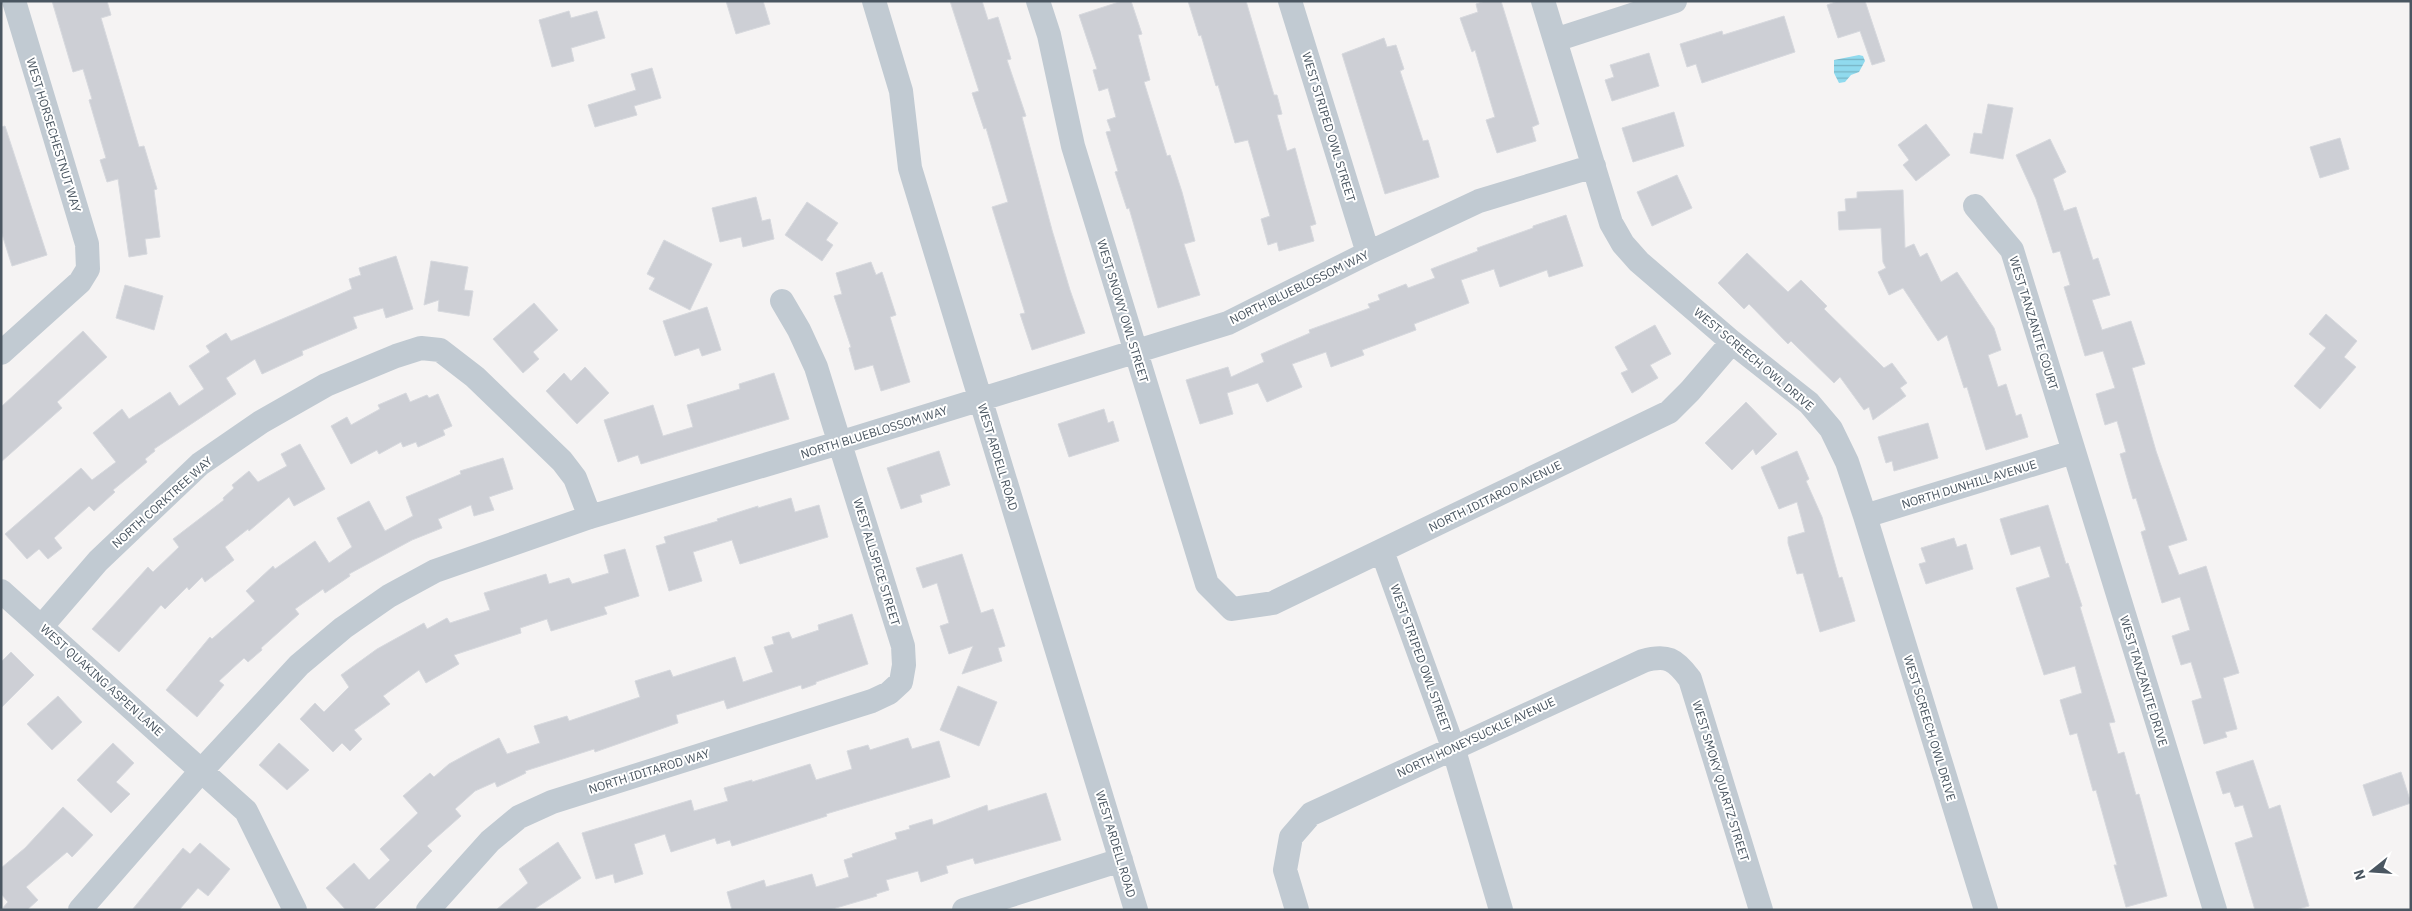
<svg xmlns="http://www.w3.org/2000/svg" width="2412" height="911" font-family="'IBM Plex Sans',sans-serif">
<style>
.water{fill:url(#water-rules)}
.building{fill:#cdcfd5;stroke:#d7d9de}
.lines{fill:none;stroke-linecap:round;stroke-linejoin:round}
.minor{stroke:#c1cad2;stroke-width:24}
.labels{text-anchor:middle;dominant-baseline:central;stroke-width:4;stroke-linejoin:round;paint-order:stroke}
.street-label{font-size:12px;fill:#4a5661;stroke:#fff}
</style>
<defs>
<pattern id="water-rules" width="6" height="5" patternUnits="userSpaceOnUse" patternTransform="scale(1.25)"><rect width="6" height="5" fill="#90daee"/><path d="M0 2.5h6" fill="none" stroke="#78b4c4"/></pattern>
</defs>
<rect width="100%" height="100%" fill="#f5f3f3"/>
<path class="water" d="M1859 55 1863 56 1865 61 1859 72 1851 75 1845 82 1839 83 1834 73V60Z"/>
<path class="building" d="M52 1H107L111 15 101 18 139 147 144 146 157 189 154 190 160 237 145 239 147 254 129 257 118 179 107 182 100 160 106 158 89 100 92 99 83 69 73 72Z
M726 1H763L770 24 736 34Z
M950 1H982L988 20 998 17 1011 59 1007 60 1026 116 1022 117 1052 230 1070 290 1085 333 1032 350 1020 314 1025 313 992 207 1008 202 986 128 984 129 972 93 979 91Z
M1122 1H1131L1142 34 1138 35 1150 80 1144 82 1167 156 1170 155 1182 192 1195 241 1184 244 1200 295 1158 308 1129 208 1127 209 1115 172 1118 171 1106 132 1111 131 1107 120 1116 117 1108 88 1099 91 1093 70 1097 69 1079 15Z
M1188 1H1246L1274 95H1277L1282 114 1277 115 1287 151 1295 148 1305 185 1316 224 1310 226 1314 241 1279 251 1277 242 1268 245 1261 219 1270 216 1248 140 1235 143 1218 85 1216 86 1201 35 1199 36Z
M1485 1H1501L1539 124 1532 127 1536 141 1497 153 1486 120 1495 117 1475 50 1472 52 1460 18 1478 12 1476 4Z
M1838 1H1865L1885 61 1872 65 1860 31 1838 38 1827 5Z
M569 11 571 18 597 11 605 38 571 48 574 61 552 67 539 20Z
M1784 16 1795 52 1702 83 1696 64 1687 67 1680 44 1722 31 1723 35Z
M1384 38 1387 47 1396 45 1404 69 1400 71 1423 141 1428 140 1439 177 1385 194 1342 54Z
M1649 53 1659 86 1612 101 1605 80 1614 77 1610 65Z
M652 68 661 98 634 106 637 115 595 127 588 105 636 90 631 74Z
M1988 104 2013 108 2003 159 1970 153 1974 133 1982 134Z
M1674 112 1684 146 1633 162 1622 128Z
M1926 124 1950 155 1916 181 1903 165 1909 160 1898 145Z
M5 126 47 255 12 266 1 231V127Z
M2340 138 2349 169 2320 178 2310 147Z
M2050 139 2066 172 2053 179 2064 211 2076 207 2093 260 2098 258 2110 295 2092 300 2102 330 2131 321 2145 364 2132 368 2156 451 2187 540 2168 546 2179 575 2206 566 2239 673 2223 678 2237 729 2225 732 2227 737 2204 744 2192 701 2202 698 2191 662 2181 665 2172 636 2190 630 2180 597 2162 603 2141 532 2146 530 2136 498 2133 499 2120 454 2126 452 2117 421 2105 425 2096 394 2115 388 2103 351 2085 356 2064 287 2070 285 2060 251 2053 253 2036 199 2016 155Z
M1677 175 1692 208 1652 226 1637 192Z
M1903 190 1905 248 1914 244 1920 257 1927 253 1941 282 1957 272 1994 328 2001 350 1988 355 1998 387 2006 384 2016 416 2021 414 2028 437 1986 450 1967 387 1964 388 1947 335 1938 341 1903 288 1889 295 1878 272 1886 268 1883 262 1881 228 1839 230 1838 212 1846 211 1845 199 1857 198V192Z
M756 197 762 221 770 219 774 239 743 247 741 237 720 242 712 208Z
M807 202 838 223 826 240 833 245 822 261 785 235Z
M1566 215 1583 266 1549 277 1547 270 1500 287 1494 269 1461 280 1469 303 1414 324 1416 330 1362 350 1364 355 1331 367 1326 352 1292 364 1302 387 1267 402 1258 383 1227 393 1233 414 1200 424 1186 380 1228 367 1231 377 1264 362 1261 354 1310 333 1309 330 1370 308 1368 304 1380 300 1378 295 1406 284 1408 288 1435 278 1431 269 1478 251 1477 248 1533 228V226Z
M664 240 712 264 690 310 649 289 655 278 647 274Z
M1747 253 1788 292 1801 280 1827 306 1824 309 1884 368 1892 363 1907 383 1900 388 1906 396 1873 420 1869 407 1864 410 1840 377 1834 383 1791 341 1788 344 1749 304 1744 309 1718 283Z
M396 256 413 309 386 318 383 308 353 317 357 328 302 351 303 355 262 374 255 359 226 378 236 394 154 449 155 451 145 459 147 462 113 490 115 492 94 511 89 506 54 538 62 548 48 559 39 549 27 559 5 534 81 468 92 480 116 462 93 433 122 409 129 419 170 392 179 406 204 389 189 366 210 352 206 346 226 333 231 341 352 289 349 279 361 275 359 268Z
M431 261 468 267 464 290 473 291 469 316 438 311 439 300 424 305Z
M871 262 876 275 882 272 896 315 890 317 910 382 881 391 873 365 855 370 849 348 851 347 834 296 842 294 836 273Z
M125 285 163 296 154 330 116 318Z
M534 303 558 330 533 352 539 359 523 373 493 339Z
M707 307 721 350 702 356 699 348 675 356 663 321Z
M2326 314 2357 341 2344 357 2356 367 2320 409 2294 386 2326 348 2309 334Z
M1655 325 1671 354 1650 365 1658 378 1632 393 1621 373 1628 370 1615 347Z
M83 331 107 357 57 402 62 408 1 462V407Z
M585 367 609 393 577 424 546 391 564 373 571 381Z
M774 373 789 419 641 464 638 455 618 462 604 420 653 405 663 436 693 427 687 405 740 389 739 384Z
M406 393 410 402 427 395 429 398 438 394 452 426 443 430 445 435 418 447 416 442 403 447 401 442 379 454 377 450 351 464 331 426 347 417 351 425 380 409 378 405Z
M1746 402 1777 434 1756 455 1753 449 1732 470 1705 443Z
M1104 409 1108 423 1113 421 1119 441 1069 457 1058 424Z
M1928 423 1938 458 1894 471 1892 461 1886 463 1878 437Z
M300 444 325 489 294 506 289 497 249 531 248 529 225 547 234 560 205 582 202 577 189 590 187 587 165 609 161 605 119 652 92 629 148 567 153 572 179 547 173 539 224 500 223 498 234 488 232 485 249 471 258 482 287 466 281 454Z
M939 451 950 485 920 495 922 502 901 509 887 468Z
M1797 451 1809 479 1806 481 1822 517 1839 578 1842 577 1855 621 1820 632 1803 573 1797 574 1788 543V537L1805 532 1797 502 1779 509 1761 467Z
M503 458 513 489 489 497 494 510 474 516 471 505 438 519 442 528 412 540 349 574 350 576 325 593 323 589 295 609 299 614 261 648 262 650 248 662 244 658 219 681 224 685 197 717 166 690 210 637 212 639 255 601 246 591 273 566 275 569 315 541 329 563 352 547 337 518 369 501 385 531 413 516 406 497 461 474 460 471Z
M791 498 795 512 819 505 828 537 740 564 732 540 693 552 702 581 669 591 656 546 666 543 664 537 718 521 717 519 758 506V508Z
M2048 505 2066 564 2068 563 2082 606 2080 607 2115 722 2109 723 2118 754 2124 752 2136 795 2139 794 2167 896 2126 907 2114 865H2117L2096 790 2093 791 2077 733 2070 735 2060 700 2082 693 2075 666 2044 675 2016 588 2050 577 2040 546 2011 555 2000 519Z
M1954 538 1957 547 1966 544 1973 569 1926 584 1919 564 1926 562 1921 548Z
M625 549 639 596 604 607 607 614 551 631 547 619 520 628 521 633 454 655 459 664 426 683 419 670 383 696 390 704 354 730 362 739 350 751 342 743 333 752 300 719 315 703 324 712 349 687 341 675 377 649 424 623 427 629 447 618 450 623 490 610 484 593 546 574 549 584 569 578 572 584 609 573 604 555Z
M962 554 981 613 993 609 1005 646 998 648 1002 661 962 674 973 646 949 654 940 626 949 623 937 583 923 588 916 568Z
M852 614 868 664 816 682V684L802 689 801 685 727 709 724 700 676 715 678 723 595 752 594 749 525 771 526 773 497 787 495 782 475 791 455 809 461 816 427 846 432 851 373 910H346L326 888 354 863 369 880 390 860 380 849 418 813 403 796 430 773 434 777 449 764 471 752 499 738 507 754 540 743 534 726 567 716 569 721 640 697 635 681 670 670 673 677 735 657 743 682 773 672 764 647 774 644 772 637 789 632 792 639 819 630 818 625Z
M11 652 34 675 1 708V662Z
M958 686 997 702 979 746 940 730Z
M58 696 82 722 52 750 27 724Z
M908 738 912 749 939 741 950 777 826 814 827 816 732 846 730 840 717 844 715 838 671 852 665 834 634 844 643 874 615 883 613 874 596 879 582 833 691 800 694 811 728 801 724 788 752 780V782L810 764 816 780 852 769 847 751 868 745 870 750Z
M113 743 134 763 116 782 130 794 111 813 77 780Z
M279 743 309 770 287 790 259 765Z
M2253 760 2269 809 2280 805 2309 906 2295 910H2255L2235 843 2253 837 2243 805 2235 807 2230 792 2223 794 2216 772Z
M2401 772 2411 803 2373 816 2363 785Z
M1046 793 1061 840 975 864 973 858 946 866 948 873 921 882 918 871 886 880 889 890 876 894 877 896 829 910H732L727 892 764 880 766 887 812 874 816 887 849 877 844 860 853 857 852 854 897 839 895 833 910 829 909 826 932 819 933 825 987 805 988 811Z
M63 807 93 835 72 857 67 852 26 887 38 900 27 910H1L8 902 1 894V868L25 848Z
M558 842 581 878 533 910H496L528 883 519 869Z
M200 843 230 869 208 896 198 888 179 910H132L183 848 190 854Z"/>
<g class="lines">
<path class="minor" d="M874 1 901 91 910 168 1136 910
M1038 1 1049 35 1073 146 1207 584 1232 609 1273 603 1669 412 1690 391 1732 342
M1290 1 1368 253
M1543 1 1611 223 1623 244 1639 262 1732 342 1809 403 1831 429 1847 462 1865 516 1986 910
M1555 40 1675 1
M1975 206 2012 250 2215 910
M1 353 80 282 88 269 87 244 14 1
M1865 516 2073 452
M1382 551 1453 747 1501 910
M1 591 246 811 295 910
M42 626 98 561 200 464 261 422 326 385 396 356 421 348 440 350 475 377 562 461 575 478 590 517
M80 910 202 770 299 665 343 628 389 596 435 571 590 517 839 443 1228 323 1368 253 1479 201 1594 166
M428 910 490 841 519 817 552 802 872 701 889 693 901 682 904 665 903 646 816 367 799 330 782 301
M964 910 1121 860
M1297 910 1285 870 1291 837 1311 814 1643 661C1667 654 1675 659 1690 679L1761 910"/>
</g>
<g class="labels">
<g class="street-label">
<text transform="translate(1329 127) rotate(73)">WEST STRIPED OWL STREET</text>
<text transform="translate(54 135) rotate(73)">WEST HORSECHESTNUT WAY</text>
<text transform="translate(1299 287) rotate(-26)">NORTH BLUEBLOSSOM WAY</text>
<text transform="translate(1123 311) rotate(73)">WEST SNOWY OWL STREET</text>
<text transform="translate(2034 323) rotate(73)">WEST TANZANITE COURT</text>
<text transform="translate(1754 359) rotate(40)">WEST SCREECH OWL DRIVE</text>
<text transform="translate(874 432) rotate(-17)">NORTH BLUEBLOSSOM WAY</text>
<text transform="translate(998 457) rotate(73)">WEST ARDELL ROAD</text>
<text transform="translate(1969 484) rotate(-17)">NORTH DUNHILL AVENUE</text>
<text transform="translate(1495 496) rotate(-26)">NORTH IDITAROD AVENUE</text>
<text transform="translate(162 502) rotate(-42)">NORTH CORKTREE WAY</text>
<text transform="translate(877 562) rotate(73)">WEST ALLSPICE STREET</text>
<text transform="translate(1421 658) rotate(70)">WEST STRIPED OWL STREET</text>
<text transform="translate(102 680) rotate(42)">WEST QUAKING ASPEN LANE</text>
<text transform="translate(2144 681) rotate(73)">WEST TANZANITE DRIVE</text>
<text transform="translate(1930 728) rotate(73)">WEST SCREECH OWL DRIVE</text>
<text transform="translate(1476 737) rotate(-25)">NORTH HONEYSUCKLE AVENUE</text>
<text transform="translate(649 771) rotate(-17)">NORTH IDITAROD WAY</text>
<text transform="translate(1721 781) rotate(73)">WEST SMOKY QUARTZ STREET</text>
<text transform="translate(1116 844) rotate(73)">WEST ARDELL ROAD</text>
</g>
</g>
<rect width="2412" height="911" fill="none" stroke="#4a5661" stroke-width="5"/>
<g transform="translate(2372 871) rotate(253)" stroke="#ffffff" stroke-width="4" paint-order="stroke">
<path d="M0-4L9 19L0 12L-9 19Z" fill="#4a5661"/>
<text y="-8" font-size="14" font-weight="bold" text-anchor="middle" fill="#4a5661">N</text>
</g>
</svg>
